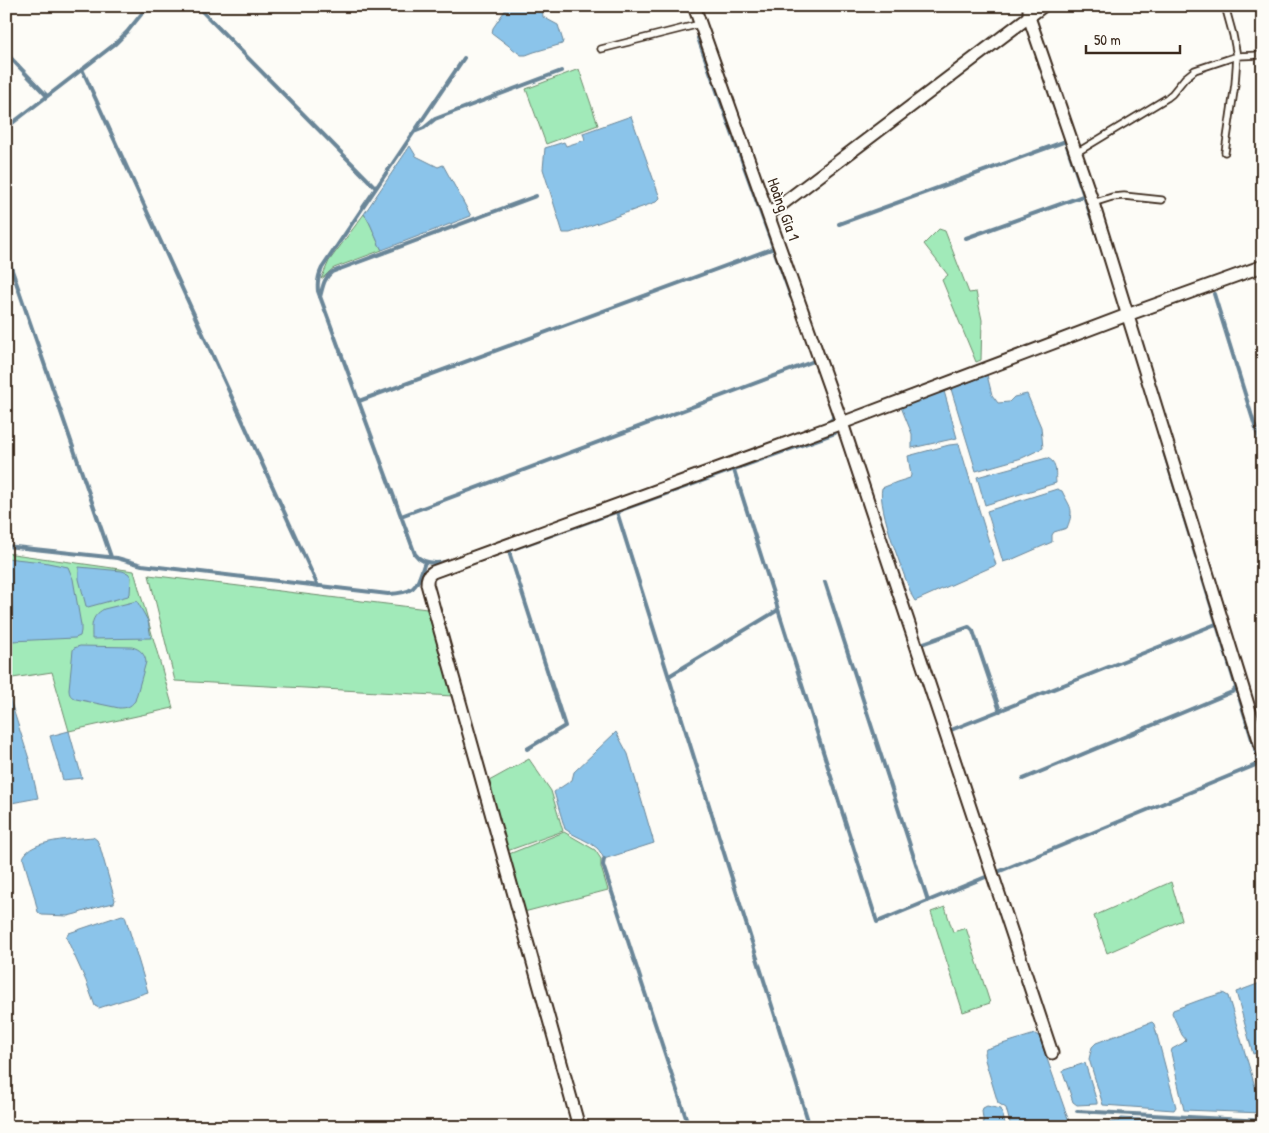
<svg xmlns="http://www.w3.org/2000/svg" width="1269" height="1133" font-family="'Patrick Hand',sans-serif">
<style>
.green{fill:#a1eab9;stroke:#6e8a6c}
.water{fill:#8bc4ea;stroke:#6b8698}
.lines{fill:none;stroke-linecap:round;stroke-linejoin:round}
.stream{stroke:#6b8698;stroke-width:4}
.service-casing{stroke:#3b2a1e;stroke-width:9}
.minor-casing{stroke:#3b2a1e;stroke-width:15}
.service{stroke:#fdfcf7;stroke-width:5.5}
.minor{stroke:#fdfcf7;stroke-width:11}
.labels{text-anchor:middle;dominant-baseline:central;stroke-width:4;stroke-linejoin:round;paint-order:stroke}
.street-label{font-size:16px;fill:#3b2a1e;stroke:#fdfcf7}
</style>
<rect width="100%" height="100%" fill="#fdfcf7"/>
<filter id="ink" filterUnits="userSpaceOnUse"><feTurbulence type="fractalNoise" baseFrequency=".02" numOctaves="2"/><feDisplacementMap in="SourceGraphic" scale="10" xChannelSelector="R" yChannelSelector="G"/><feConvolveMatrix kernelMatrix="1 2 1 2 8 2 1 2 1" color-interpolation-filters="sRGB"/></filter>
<g filter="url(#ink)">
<path class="green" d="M579 69 598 125 546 144 526 89Z
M364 214C372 224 375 238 382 250L334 268C329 271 325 277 321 279L329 261Z
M939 229 945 231 969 293 976 292 982 320 981 360 976 362 942 280 948 275 924 244Z
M6 553 134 571 173 708 69 731 52 672 6 679Z
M149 575 427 609 453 696 175 681Z
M529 759 551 791 563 831 507 851 487 784 489 781Z
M564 832 595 850 601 859V867L608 890 524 912 507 856 509 854Z
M1171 882 1182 920 1107 953 1094 916Z
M945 907 953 932 966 928 990 1003 963 1012 931 912Z"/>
<path class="water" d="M508 6H542L543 17 558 25 563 41 562 44 534 52 526 55H521L492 33 493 28Z
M631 116 660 198 656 202 570 233H563L543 169 545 148 564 142 566 146 585 140 583 133Z
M410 146 416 156 438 167 443 165 471 216 382 250C375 239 372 224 364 214Z
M987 375 992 395 998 403 1009 402 1014 397 1027 394 1041 427 1043 448 1022 458 976 471 951 389Z
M944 391 957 438 912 448V434L901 407Z
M959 444 996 565 915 601 912 596C904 574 877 508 882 488L897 482 910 478 911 475 908 456 949 445Z
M1047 458C1058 462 1055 473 1056 483L985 505 977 477Z
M1057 489 1062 491C1070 508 1075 508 1067 528L1054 532 1052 535V542L1013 559 1003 562 987 511Z
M6 558 43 562 68 567 73 579 81 625V631L80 636 75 638 12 641 8 639 6 636Z
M79 567 122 571 128 573 131 577 130 594 128 596 88 607 86 606 79 579Z
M137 601 148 621 151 638 92 639C92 625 90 617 104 609Z
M80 646 132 647C140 649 145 654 146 662L135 701C130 707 127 708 119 708L76 699C71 697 69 695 69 689L73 650 74 648Z
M6 687 29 759 38 798 6 804Z
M69 731 82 778 63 780 50 736Z
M616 732 628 754 654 843 604 859C602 855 600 851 597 848 588 840 575 837 565 829L554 792 572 780 574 772Z
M93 837 97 840 100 847 115 900 114 903 100 906 76 914 68 916 42 915 38 912 34 895 23 858C30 839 75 839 93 837Z
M122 915 125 916 148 992 99 1008 95 1006 86 981 66 937 69 933Z
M1263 982V1051L1253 1054 1236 992Z
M1223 993 1228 996 1263 1113 1184 1110 1171 1053 1172 1049 1183 1043 1186 1040 1182 1035 1172 1013 1173 1010 1200 1000Z
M1152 1022 1154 1024 1176 1107 1174 1110 1103 1105 1089 1059 1092 1047 1096 1043Z
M1035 1034 1039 1036 1071 1127H1011L1006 1108 998 1103 985 1060 984 1053 986 1049Z
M1263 1056V1084L1256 1062V1058Z
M1085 1063 1097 1102V1104L1077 1105 1073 1102 1063 1072 1064 1070Z
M987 1106 1001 1109 1006 1127H984L982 1111 983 1108Z
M1121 1118 1176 1121V1127H1097V1124L1119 1121Z
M1201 1122 1263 1126V1127H1201Z"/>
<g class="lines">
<path class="stream" d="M197 6 376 188
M698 38 791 297
M6 53 47 96
M82 69 318 586
M6 128 115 44 127 32 148 6
M414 132 424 128 435 119 561 71
M1065 140 1100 243
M839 224 1066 141
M966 238 1083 196
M6 253 111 557
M1214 294 1263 452
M320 297C323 287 323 279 332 272L536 196
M359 401 774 248
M826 424 833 419V412
M1164 452 1263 775
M734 470 877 922 1263 762
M617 512 810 1127
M401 516 814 361
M6 546 117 558 142 565 388 594C417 593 416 587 425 562
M446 562C434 564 422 564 415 554L318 291C317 282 318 276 322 268L464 58
M825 582 928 901
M924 643 969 627 973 631 1000 711
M669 676 778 610
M951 730 1216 624
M527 749 565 726 510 555V550L835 433
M1023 779 1232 692 1236 688
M604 859 603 865 689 1127
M1077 1111 1263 1121"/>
<g class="service-casing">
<path id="service" d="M1225 6 1233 35 1237 56 1235 84 1225 152
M601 49 700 24
M1076 153 1167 98 1172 94 1185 78 1195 70 1237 56 1263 55
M1093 203 1112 197 1124 196 1162 200"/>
</g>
<g class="minor-casing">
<path id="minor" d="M694 6 842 423 1052 1053
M1029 6V17L1093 203 1263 753
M769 214 1043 6
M579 1127 427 584C427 578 428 575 433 572L842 423 1127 315 1263 266"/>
</g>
<use href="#service" class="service"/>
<use href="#minor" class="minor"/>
</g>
</g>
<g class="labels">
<g class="street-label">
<text transform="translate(784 209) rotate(70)">Hoàng Gia 1</text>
</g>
</g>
<rect width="1269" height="1133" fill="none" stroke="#fdfcf7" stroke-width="25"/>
<rect x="12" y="12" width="1244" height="1108" fill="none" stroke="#3b2a1e" stroke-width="2" filter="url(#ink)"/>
<path d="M1086 45v8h94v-8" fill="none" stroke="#3b2a1e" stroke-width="2.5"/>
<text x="1094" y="45" font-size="15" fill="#3b2a1e" stroke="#fdfcf7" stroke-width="4" paint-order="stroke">50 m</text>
</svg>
